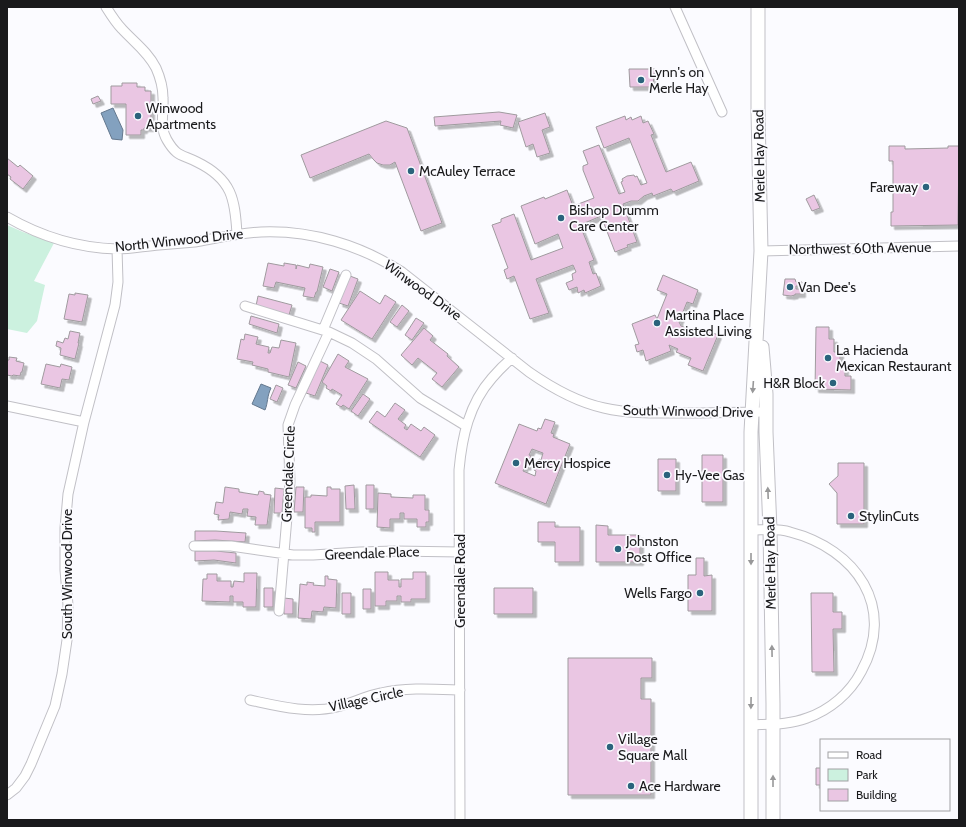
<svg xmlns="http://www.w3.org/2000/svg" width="966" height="827" font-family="Cabin,sans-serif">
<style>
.green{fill:#ccf1df}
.water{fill:#83a1bf;stroke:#64788e}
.building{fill:#eac6e3;stroke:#9f9a9e;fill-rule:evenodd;filter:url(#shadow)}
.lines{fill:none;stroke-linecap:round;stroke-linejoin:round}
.minor-casing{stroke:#c1c0c6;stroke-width:11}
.secondary-casing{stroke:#c1c0c6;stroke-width:15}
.minor{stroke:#fff;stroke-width:9}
.secondary{stroke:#fff;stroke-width:13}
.oneway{fill:#989899}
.poi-dot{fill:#2a637c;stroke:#fbfbff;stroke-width:1.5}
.labels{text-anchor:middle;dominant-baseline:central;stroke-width:3.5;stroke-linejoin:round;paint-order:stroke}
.poi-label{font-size:14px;fill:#1a1a1c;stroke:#fbfbff;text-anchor:start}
.street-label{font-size:14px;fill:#1a1a1c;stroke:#fbfbff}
</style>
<defs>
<filter id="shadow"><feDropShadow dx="3.5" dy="3.5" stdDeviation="0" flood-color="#0004"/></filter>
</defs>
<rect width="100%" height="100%" fill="#fbfbff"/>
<path class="green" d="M7 225 23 232 54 243 34 281 45 285 37 321 27 333 7 329Z"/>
<path class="water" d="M113 108 123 130 122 140 112 139 101 113Z
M261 384 271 388C267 396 268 403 265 410L252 404Z"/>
<path class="building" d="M629 69H655V74H653L654 87H630Z
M122 83H137V87H145V91H151V128H144V130H141V135H126V104H111V86H122Z
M98 96 101 101 93 104 91 99Z
M499 112 517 115 513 128 500 125 501 121 435 126 434 117Z
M545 113 550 127 542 130 550 153 537 157 533 144 526 147 518 122Z
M625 116 626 120 631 117 632 120 641 116 643 123 648 121 654 134 651 135 666 172 691 162 699 181 673 192 671 189 653 196 652 193 644 196 638 201H631L623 204 637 242 627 245 628 247 615 252 601 216 580 225 594 260 589 262 593 274 596 273 601 286 585 293 584 290 578 293 577 287 569 290 566 283 573 280 572 274 576 272 573 265 536 279 549 313 530 319 514 276 507 279 504 270 508 268 492 225 501 222V219L514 214 531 260 563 248 558 234 535 244 521 206 544 197 545 199 567 190 573 206 594 198 583 170V166L588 164 583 151 599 145 619 194 625 192 621 182 623 181 622 179 627 176 634 175 635 177 637 176 641 185 647 183 629 138 604 148 596 127Z
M386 121 407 128 442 223 421 231 395 162 390 165H383L377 163 373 159 369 154 310 178 301 155Z
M889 146H905V149L948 148V146H959L958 225 891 226V212H893V161H889Z
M7 158 18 167 20 165 33 176 23 189 10 179 11 177 7 174Z
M814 195 820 208 812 211 806 199Z
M268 263 284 266V263L296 265V269L297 265 309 268 310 264 323 267 317 292H316L314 298 303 296 305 288 276 282 274 288 263 286Z
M330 269 339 272 332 291 323 287Z
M663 275 698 290 693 304 687 302 679 322 681 326 701 334 703 329 718 335 703 371 688 365 691 358 676 352 678 349 669 345 671 351 646 361 643 350 637 352 635 345 639 344 632 324 655 315 657 319 667 294 657 290Z
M350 276 358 279 348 306 339 303Z
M785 279H795L796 282H802L801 286H796V289H802V294H795V295L791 296 783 295Z
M360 291 380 304 385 295 396 302 372 339 341 320Z
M75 293 88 295 82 322 64 319 69 294 75 295Z
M258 296 292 305 289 315 256 306Z
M402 305 409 311 397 327 390 322Z
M251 316 279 324 277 333 249 324Z
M416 318 424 323 412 340 405 335Z
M816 327H829V339H834V352H840V364H845V376H851V390L815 389Z
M424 328 433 336 430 340 448 354 447 356 459 367 442 387 432 379 437 373 418 358 412 365 401 355Z
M70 331 80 333 78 343H79L75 359 60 355 61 348 56 346 57 341 63 343 65 338 68 339Z
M245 334 258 337 256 344 269 347 268 353H270L272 347 279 348 281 340 296 343 289 377 268 372V369L252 365 253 362 237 359 241 339 244 340Z
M338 354 349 361 345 367 368 379 349 409 343 405 341 407 336 404 342 395 332 389 331 391 326 388 327 386 322 382Z
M9 357 17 358 16 361 24 363 22 372H21L20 376 13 375 12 376 7 375V360H9Z
M320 361 328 365 315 396 306 393Z
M298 362 306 366 296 388 288 385Z
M46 364 60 367 61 364 72 367 69 380 62 379 60 388 41 384Z
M276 385 283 388 277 402 270 399Z
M363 394 370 399 358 416 351 411Z
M395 403 405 410 398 419 406 425 404 428 407 430 411 424 421 431 424 427 435 435 420 457 369 422 377 411 385 417Z
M545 419 555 422 551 433 554 434 553 437 570 444 546 504 495 483 519 424 537 431 538 428 541 429ZM532 449 543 453 541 460 539 459 534 470 536 471 535 476 523 471 525 466 527 467 531 456 529 455Z
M702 455H723V502H702Z
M658 459H676V491H658Z
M838 463H864V524H837V493L829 484 838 476Z
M354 485 355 509H346L345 486Z
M366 485H374V509H366Z
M225 487 239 489V492L258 495 259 491 264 492V494L271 495 267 525H255L256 517 247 516 248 509H243L242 514 230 512 229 519 218 520 219 515 214 514 216 502 223 503Z
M296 487H304L303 512H294Z
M327 487H331V489H340V522H315V532H312V528H305V497H311V495L327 496Z
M275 488 284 489 282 513H274Z
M378 493 391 494V497L413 498V495H425V510H429V522H426V527H417V519H404V513H400V519H390V528L377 527Z
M538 522H555V527H580V562H555V542H538Z
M596 525 608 526V535H640V562H596Z
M195 531H216L246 533 245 542 215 540 195 541Z
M195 551H216L236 553V563L214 560 195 561Z
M696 558H704V576L712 575V611H688V575H696Z
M375 572H388V580H399V587H401V579H413V572H426V599H411V602H401V596H397V601H386V606H375Z
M244 573H257L256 607H243V602H233V596H230V602L202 601 203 579H207V574H217V581H231V587H233L234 581 244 582Z
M325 576H328V579L337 580 336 608 324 607 323 612 312 611 311 619 298 618 300 584 307 585V582L314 583 313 585 325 586Z
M264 588H273V607H264Z
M494 588H533V614H494Z
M363 589H371V609H363Z
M342 593H351V614H342Z
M811 593H833V612H842V629H833L834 672H812Z
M284 598 293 599V614H284Z
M568 658H652V678H641V699H651V795H568Z
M816 768H821V785H816Z"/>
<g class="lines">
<g class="minor-casing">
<path id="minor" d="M106 7C111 15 116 23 122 29 134 42 148 52 156 68 160 77 163 88 163 98 164 112 159 127 167 140 177 157 181 154 197 162 232 179 235 199 237 234
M675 7 722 112
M7 217C40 236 78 248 117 249 131 249 145 246 159 245 171 244 183 243 195 242 217 238 239 233 261 232 311 230 360 245 402 272L529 372C552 388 576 402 604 408 630 414 657 413 683 413 711 413 739 412 766 412
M761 251 959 246
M245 306 329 332 352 343 376 359 420 398 466 426
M323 330 346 275
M7 406 84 422
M194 546H231L293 555H313L360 552 395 551 460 552
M279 611 290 482 288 425 295 405 329 332
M250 700C278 706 308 714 337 707 352 703 366 696 381 693 406 687 434 689 460 690
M750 725C769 724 789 725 807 718 830 710 850 693 861 672 897 607 856 549 790 532 778 528 764 530 751 530
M7 795 16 788 25 776 31 764 55 706 62 674 67 640 68 605 65 570V528L68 494 84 422 115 305 118 282 117 249
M460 820 459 470C462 437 469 404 492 378 498 371 505 364 512 358"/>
</g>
<g class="secondary-casing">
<path id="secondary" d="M762 347 766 394V432L770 530 773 704V820
M751 820V432L761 251 758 112V7"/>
</g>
<use href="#minor" class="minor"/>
<use href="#secondary" class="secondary"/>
</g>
<defs><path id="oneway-solid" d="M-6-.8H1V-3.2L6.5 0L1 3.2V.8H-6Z"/></defs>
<g class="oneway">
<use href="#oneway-solid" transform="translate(753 387) rotate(94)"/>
<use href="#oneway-solid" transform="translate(768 493) rotate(-92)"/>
<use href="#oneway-solid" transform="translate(751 559) rotate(90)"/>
<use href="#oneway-solid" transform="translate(772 651) rotate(-91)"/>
<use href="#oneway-solid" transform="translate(751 703) rotate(91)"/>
<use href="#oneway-solid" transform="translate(773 781) rotate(-90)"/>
</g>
<g class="poi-dot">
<circle cx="641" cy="80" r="4"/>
<circle cx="138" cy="116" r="4"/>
<circle cx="411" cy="171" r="4"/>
<circle cx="926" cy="187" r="4"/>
<circle cx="561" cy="218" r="4"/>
<circle cx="790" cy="287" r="4"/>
<circle cx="657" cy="323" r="4"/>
<circle cx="828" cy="358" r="4"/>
<circle cx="833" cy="383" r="4"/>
<circle cx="516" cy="463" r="4"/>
<circle cx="667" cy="475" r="4"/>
<circle cx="851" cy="516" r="4"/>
<circle cx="618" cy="549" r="4"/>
<circle cx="700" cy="593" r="4"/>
<circle cx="610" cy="747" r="4"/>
<circle cx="631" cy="786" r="4"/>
</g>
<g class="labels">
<g class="poi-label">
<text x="649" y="72">Lynn's on<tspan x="649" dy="16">Merle Hay</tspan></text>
<text x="146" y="108">Winwood<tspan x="146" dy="16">Apartments</tspan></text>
<text x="419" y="171">McAuley Terrace</text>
<text x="918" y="187" text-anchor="end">Fareway</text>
<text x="569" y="210">Bishop Drumm<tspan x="569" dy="16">Care Center</tspan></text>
<text x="798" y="287">Van Dee's</text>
<text x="665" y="315">Martina Place<tspan x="665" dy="16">Assisted Living</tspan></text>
<text x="836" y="350">La Hacienda<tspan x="836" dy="16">Mexican Restaurant</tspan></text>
<text x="825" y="383" text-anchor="end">H&amp;R Block</text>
<text x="524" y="463">Mercy Hospice</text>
<text x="675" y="475">Hy-Vee Gas</text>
<text x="859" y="516">StylinCuts</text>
<text x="626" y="541">Johnston<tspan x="626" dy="16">Post Office</tspan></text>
<text x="692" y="593" text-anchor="end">Wells Fargo</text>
<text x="618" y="739">Village<tspan x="618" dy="16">Square Mall</tspan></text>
<text x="639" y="786">Ace Hardware</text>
</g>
<g class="street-label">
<text transform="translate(759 156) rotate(-91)">Merle Hay Road</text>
<text transform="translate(179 240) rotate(-6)">North Winwood Drive</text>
<text transform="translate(860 248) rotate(-1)">Northwest 60th Avenue</text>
<text transform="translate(423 290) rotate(36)">Winwood Drive</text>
<text transform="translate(688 411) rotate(1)">South Winwood Drive</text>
<text transform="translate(288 474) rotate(-88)">Greendale Circle</text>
<text transform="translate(372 553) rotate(-2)">Greendale Place</text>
<text transform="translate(770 563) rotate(-91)">Merle Hay Road</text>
<text transform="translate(67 574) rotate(-90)">South Winwood Drive</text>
<text transform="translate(460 581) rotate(-90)">Greendale Road</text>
<text transform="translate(366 699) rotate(-12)">Village Circle</text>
</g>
</g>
<rect width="966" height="827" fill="none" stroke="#1a1a1c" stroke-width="16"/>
<rect x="820" y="739" width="130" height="72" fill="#fbfbff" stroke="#a1a1a4"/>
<rect x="828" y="752" width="20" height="6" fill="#ffffff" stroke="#a1a1a4"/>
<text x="856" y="759" font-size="12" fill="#1a1a1c">Road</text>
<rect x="828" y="769" width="20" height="12" fill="#ccf1df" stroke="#a1a1a4"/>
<text x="856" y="779" font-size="12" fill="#1a1a1c">Park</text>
<rect x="828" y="789" width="20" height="12" fill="#eac6e3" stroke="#a1a1a4"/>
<text x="856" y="799" font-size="12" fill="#1a1a1c">Building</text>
</svg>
